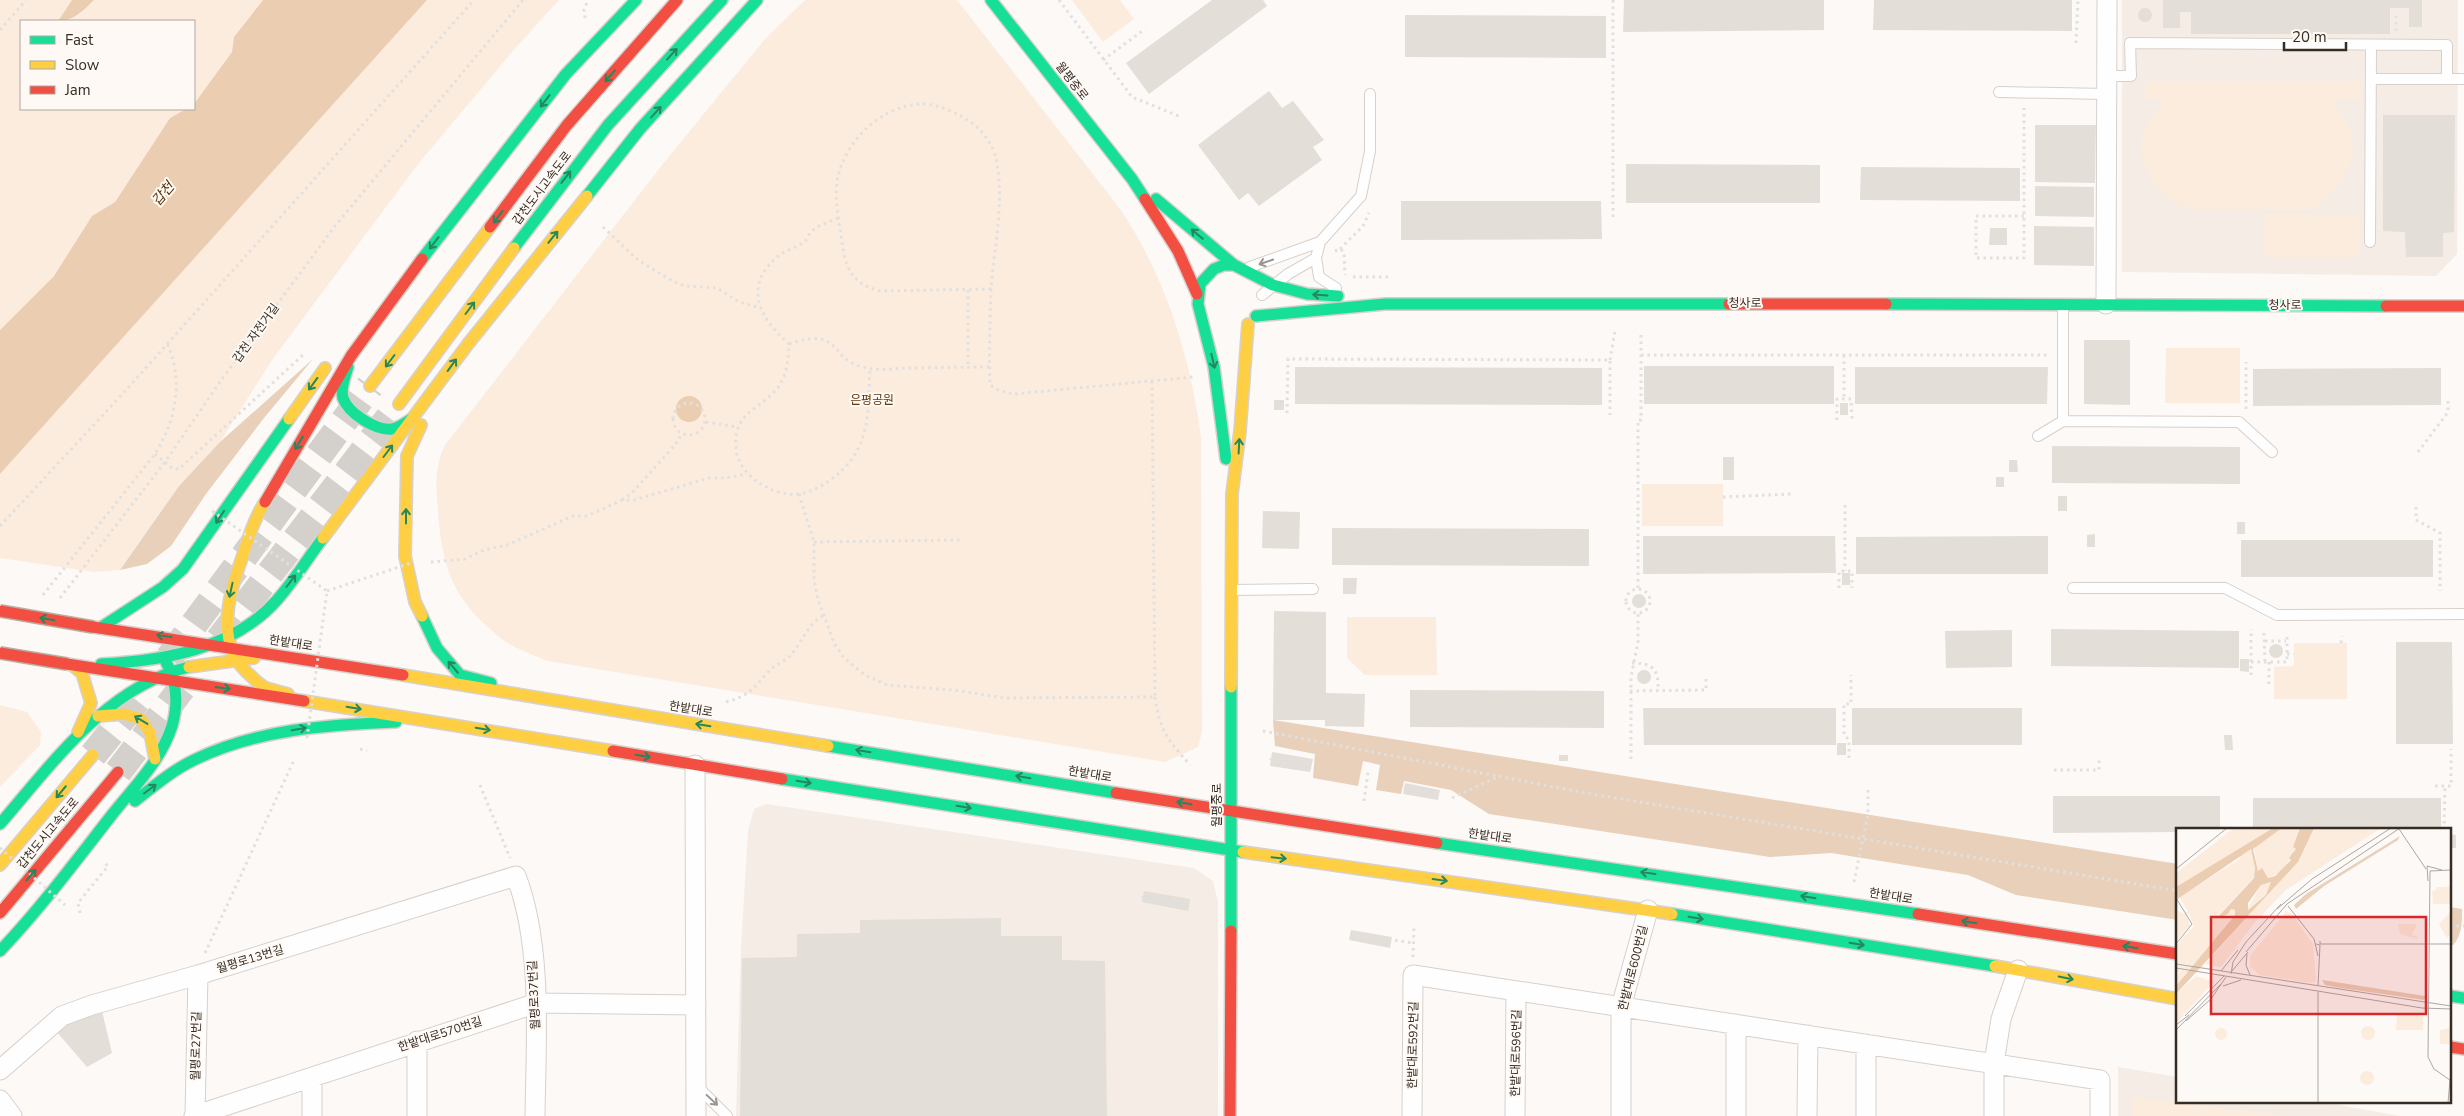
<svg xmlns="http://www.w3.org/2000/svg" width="2464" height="1116" font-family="'Nunito Sans','Noto Sans KR',sans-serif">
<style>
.built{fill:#f5ede5}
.green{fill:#fcecdd}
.forest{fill:#e8d0ba}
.water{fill:#ebcdb1}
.building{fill:#e3ded8}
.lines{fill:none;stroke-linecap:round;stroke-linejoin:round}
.primary-tunnel{stroke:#d4d0cc;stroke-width:28;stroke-dasharray:28 14;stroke-linecap:butt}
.lane-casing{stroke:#d7d0cb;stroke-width:12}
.street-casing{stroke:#d7d0cb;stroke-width:21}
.fast-casing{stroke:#d7d0cb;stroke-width:14}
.slow-casing{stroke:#d7d0cb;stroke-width:14}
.jam-casing{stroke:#d7d0cb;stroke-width:14}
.path{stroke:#e1e0df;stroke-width:3;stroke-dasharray:2.5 4;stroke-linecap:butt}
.lane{stroke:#fffefe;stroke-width:10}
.street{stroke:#fffefe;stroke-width:19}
.fast{stroke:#16e098;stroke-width:11}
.slow{stroke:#ffcf43;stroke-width:11}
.jam{stroke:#f24e42;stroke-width:11}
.jam-bridge-casing{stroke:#b9aea2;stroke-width:14;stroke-linecap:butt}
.path-bridge{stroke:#e1e0df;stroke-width:3;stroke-dasharray:2.5 4;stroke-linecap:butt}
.jam-bridge{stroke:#f24e42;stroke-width:11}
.oneway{stroke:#26865e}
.oneway2{stroke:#9a9590}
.labels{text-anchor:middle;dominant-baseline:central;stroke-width:4;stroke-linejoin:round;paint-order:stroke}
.street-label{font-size:12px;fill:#352c23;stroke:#fef9f4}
.park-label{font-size:12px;fill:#613a0b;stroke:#fef9f4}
.water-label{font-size:14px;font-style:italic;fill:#593201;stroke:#fef9f4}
.inset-road{fill:none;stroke:#aca7a2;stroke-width:1}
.view{fill:#d62828;fill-opacity:0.15;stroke:#d62828;stroke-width:2.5}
.inset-edge{fill:none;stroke:#352c23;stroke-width:2.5}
</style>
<rect width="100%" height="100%" fill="#fcf9f6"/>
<path class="built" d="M2122 0H2458L2457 254 2436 276 2122 272Z
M766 804 1194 868 1213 881 1218 902V1116H736L741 947 748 831 754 809Z
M2118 1067 2178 1077V1102H2322L2400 1116H2118Z"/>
<path class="green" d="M0 0H72L58 21H21V109H186L170 118 115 202 92 216 54 276 0 330Z
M94 0H263L234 37 232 52 194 104V21H65L79 15Z
M427 0H559L511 53 418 164 272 360 220 442 179 486 120 570 94 572 0 558V474Z
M805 0H957L1121 210C1166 278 1191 359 1201 438L1202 732 1198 747 1165 762 548 661C534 655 519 650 506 642 499 638 494 632 488 627 450 594 442 561 438 512 436 488 434 467 445 445L666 160 765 39Z
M1072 0H1120L1134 19 1103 42Z
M2145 81 2360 82V99H2330C2339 109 2349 125 2352 138 2358 166 2333 197 2310 209 2300 213 2266 209 2253 209 2238 209 2197 212 2185 207 2154 196 2130 156 2147 124 2152 116 2160 108 2165 100L2145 99Z
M2265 214 2360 215V258L2264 257Z
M2166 348H2240V403H2165Z
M1642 484H1723V526H1642Z
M1347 617H1436L1437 675H1365L1347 658Z
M2294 643H2347V699H2274V667L2294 666Z
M0 705 27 712 41 732 40 745 0 787Z
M2131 1097 2281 1116H2131Z"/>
<path class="forest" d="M313 359 264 418 206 494 171 546 147 564 120 570 179 486 220 442Z
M1273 720 2178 864V920L2016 895 1968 875 1831 853 1770 857 1489 814 1451 790 1404 781 1401 794 1376 790 1380 765 1363 761 1358 786 1313 778 1315 754 1275 746Z
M2450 907 2462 909C2462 924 2462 938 2450 948Z"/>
<path class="water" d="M72 0H94C83 11 74 21 58 21Z
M263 0H427L0 474V330L54 276 92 216 115 202 170 118 186 109H194V104L232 52 234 37Z
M676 409a13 13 0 1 1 26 0a13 13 0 1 1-26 0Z"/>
<path class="building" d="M1212 0H1263L1267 6 1149 94 1126 63Z
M1624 0H1824V30L1623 32Z
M1874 0H2072V31L1873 30Z
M2163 0H2422V27H2409V8H2390V34H2191V12H2180V28H2163Z
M2138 15a7 7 0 1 1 14 0a7 7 0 1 1-14 0Z
M1405 15 1606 16V58L1405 57Z
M1269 91 1282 108 1293 101 1324 140 1313 147 1322 160 1259 206 1248 193 1239 200 1198 145Z
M2383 115H2455L2454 232 2443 233V257H2406L2405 232 2383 231Z
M2035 125H2096L2095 183 2035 182Z
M1626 164 1820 165V203H1626Z
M1861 167 2020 168V201L1860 200Z
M2035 186 2094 187V217L2035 216Z
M1401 201H1601L1602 239 1401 240Z
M2034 226 2094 227V266L2034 265Z
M1990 228H2007V245H1989Z
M2084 340H2130V405L2084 404Z
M1644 366H1834V404H1644Z
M1295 367 1602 368V405L1295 404Z
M1855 367H2048L2047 404H1855Z
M2441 368V405L2253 406V369Z
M1274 400H1284V410H1274Z
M1840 403H1848V415H1840Z
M2052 446 2240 447V484L2052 483Z
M1723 457H1734V480H1723Z
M2009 460H2017L2018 472H2009Z
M1996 477H2004V487H1996Z
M2058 496H2067V511H2058Z
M1263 511 1300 512 1299 549 1262 548Z
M2237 522H2245V534H2237Z
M1332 528 1589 529V566L1332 565Z
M2095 534V547H2087V535Z
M1643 536H1835L1836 573 1643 574Z
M2048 536V574H1856V537Z
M2241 540H2433V577H2241Z
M1842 573H1850V585H1842Z
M1343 578H1357L1356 594H1343Z
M1632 601a7 7 0 1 1 14 0a7 7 0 1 1-14 0Z
M1274 611 1326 612V693L1365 694 1364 727 1325 726V720H1273Z
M2051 629 2239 631V668L2051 666Z
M2012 630V667L1946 668 1945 631Z
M2396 642H2452L2453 744H2396Z
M2269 651a7 7 0 1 1 14 0a7 7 0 1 1-14 0Z
M2240 659H2249V672L2240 671Z
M1637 677a7 7 0 1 1 14 0a7 7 0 1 1-14 0Z
M1410 690 1604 691V728L1410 727Z
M1643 708H1836V745H1644Z
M1852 708H2022V745H1852Z
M2224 735H2232L2233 750H2225Z
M1837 743H1846V755H1837Z
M1272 752 1313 759 1310 772 1270 766Z
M1559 755H1568V761H1559Z
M1405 783 1440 790 1438 800 1403 794Z
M2053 796H2220V830H2178V832L2053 833Z
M2253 798H2441V830H2253Z
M2450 834 2456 835V848H2450Z
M1144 891 1190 899 1188 911 1142 902Z
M1001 918V936H1062V960L1105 961 1107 1116H740L742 958 797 957V934L860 933V920Z
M1351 930 1392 937 1390 948 1349 940Z
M101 1007 112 1053 87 1067 56 1031 75 1013Z"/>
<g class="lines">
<path class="primary-tunnel" d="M219 640 395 410
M169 658 370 386
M93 755 138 699
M118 772 182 688"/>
<g class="lane-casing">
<path id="lane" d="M2106 76H2131L2130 43 2447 45V79H2464
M2371 79H2447
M1999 92 2106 94
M1320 242 1316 258 1319 277 1336 288
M2370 242 2371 45
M1250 267 1320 242 1361 196 1370 151V94
M1262 295 1288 274 1316 258
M2063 421 2239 422 2272 452
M2038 436 2063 421V305
M2073 588H2225L2277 615 2464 614
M1233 590 1313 589
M696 1085 727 1116"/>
</g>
<g class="street-casing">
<path id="street" d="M2106 304 2107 0
M695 765 696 1116
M417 1041V1116
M1866 1044V1116
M0 1070 62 1016 92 1005 198 975 516 876C543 946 536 1041 535 1116
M0 1100 12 1116
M194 1116 537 1003 696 1005
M195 1116 198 975
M312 1116V1077
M1412 1116 1413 975 2100 1080V1116
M1515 1116 1516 991
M1621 1116V1007L1648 910
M1736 1116V1024
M1807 1116 1808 1035
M1994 1116V1063L2001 1019 2018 970"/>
</g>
<g class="fast-casing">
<path id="fast" d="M991 0 1132 179 1145 199
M587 196 640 129 757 0
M1156 199 1234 265
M514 248 608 125 722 0
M422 259 566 74 636 0
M1886 304 2386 306
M1256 316 1385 304H1729
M348 367C345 377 340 388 343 398 348 413 376 431 392 429 399 428 407 422 413 418
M1226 459 1214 367 1198 304 1200 284 1214 269 1224 265H1234L1273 285 1307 294 1338 296
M422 616 437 648 460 675 491 683
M100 628 163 587 183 569 289 419
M101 664C163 661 234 649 277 600 294 581 308 558 323 538
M828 746 1116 793
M782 779 1243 852
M135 801C154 786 173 770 194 760 257 729 327 725 396 722
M0 824C52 764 107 686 189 667
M1437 843 1918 914
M1672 914 1995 966
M1231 931V687
M0 951C40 909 75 862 111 816 133 788 161 761 172 726 179 702 177 681 165 660
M2450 996 2464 998"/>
</g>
<g class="slow-casing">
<path id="slow" d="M370 386 490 227
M399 404 514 248
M289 419 325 368
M421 425 407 456 405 556 415 602 422 616
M265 502C254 519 248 539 242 558 228 596 214 646 251 676 255 680 260 685 266 688 273 690 281 692 288 694
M323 538 468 344 587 196
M72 665 82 673 91 703 78 732
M189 667 254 658
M403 675 828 746
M1231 687 1232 494 1240 431 1248 324
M304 701 613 751
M98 716 124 714 141 719 150 733 155 759
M1243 852 1672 914
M0 865 93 755
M1995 966 2178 999"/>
</g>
<g class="jam-casing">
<path id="jam" d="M1145 199 1178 251 1197 294
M490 227 567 125 677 0
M1729 304H1886
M2386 306H2464
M265 502 351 356 422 259
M93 627 403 675
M67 664 304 701
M613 751 782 779
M1116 793 1437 843
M0 913 118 772
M1918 914 2178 954
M2450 1047 2464 1049
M1230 1116 1231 931"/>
</g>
<path class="path" d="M1059 0 1132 97 1181 117
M1613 0V217
M585 18 584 10 588 0
M0 30 26 0
M2396 31V16
M2076 43 2078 0
M1103 60 1145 29
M2024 216H1976V258H2024V108
M838 218C829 222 818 225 811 232 808 235 808 239 804 242 796 248 785 250 777 257 742 288 760 318 789 344 789 359 786 379 776 390 756 412 733 413 736 449 738 475 773 497 798 494 817 492 839 476 851 460 871 434 868 400 870 369
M603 227 638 260 674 282 686 286 717 288 739 302 761 308
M1340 249 1363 226 1369 213
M1335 251 1340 249 1344 252 1345 275
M1353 277H1390
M991 289 880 291C848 283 845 264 841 235 838 218 835 199 837 182 843 143 880 106 920 104 937 103 960 114 973 124 983 131 993 146 996 158 1005 201 994 247 991 290 990 322 989 354 990 385L1000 391 1014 394 1193 377
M968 290V366
M789 344C843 326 827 358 863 367 876 371 891 369 905 368 933 368 961 367 989 367
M1641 355H2048
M1844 355V399
M1610 360 1615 331
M673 419a16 16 0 1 1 32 0a16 16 0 1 1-32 0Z
M2246 409V362
M1287 413 1288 359 1610 360V415
M1837 420V399H1851L1852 420
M706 422 738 427
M2418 452 2448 412V398
M155 454 173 469H179L304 354
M799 494 814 542V579L818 599 834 643 844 658 865 675 887 685 953 690 1005 698 1155 697 1152 379
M1723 497 1792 494
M622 500 631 494 675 445 682 434
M1845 505V571
M2416 507V520L2440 533V591
M0 526 128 388 474 0
M814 542 960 540
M431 562 465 559 484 550 507 545 573 516H587L622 500H634L709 478H725L747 474
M1638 588V420H1641V331
M1839 588V571H1852V588
M1626 601a12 12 0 1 1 24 0a12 12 0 1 1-24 0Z
M43 595 155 454C176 420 184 381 167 343
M60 598 165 462 222 379 335 226 523 0
M2264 633 2265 663
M2265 641H2286
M2341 643 2342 636
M2287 654H2294
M2251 662H2287V636
M2269 662V688
M1632 663C1653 663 1659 669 1658 691
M2251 675V629
M1630 691 1706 690V676
M1155 697C1160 732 1168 740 1190 765
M726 702C749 696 753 689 768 672 774 665 784 662 790 656 802 643 808 622 825 615
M1263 731 1586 793 2178 891
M360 749 367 751
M1849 758V740L1844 735V704H1851V675
M1631 759V677L1638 642V613
M1311 769 1277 762 1271 759 1277 757 1312 764
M2054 770H2099V760
M480 785 510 858
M2435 786H2451V749
M1404 787 1439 795
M1452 798 1497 777
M1364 801 1368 772
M2444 830 2445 786
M1854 882 1868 814V789
M1189 907 1147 900 1143 897 1148 895 1190 903
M80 913 78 903 108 866 103 862
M2450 926H2464
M1350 934 1414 943
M205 953 295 758
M1413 957 1414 927"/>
<use href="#lane" class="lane"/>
<use href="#street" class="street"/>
<use href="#fast" class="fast"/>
<use href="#slow" class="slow"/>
<use href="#jam" class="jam"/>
<g class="jam-bridge-casing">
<path id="jam-bridge" d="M0 611 93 627
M0 653 67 664"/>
</g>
<path class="path-bridge" d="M212 511 327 591
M327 591 411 563
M307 738 327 591
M0 848 65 905"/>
<use href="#jam-bridge" class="jam-bridge"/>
</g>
<defs><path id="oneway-shaft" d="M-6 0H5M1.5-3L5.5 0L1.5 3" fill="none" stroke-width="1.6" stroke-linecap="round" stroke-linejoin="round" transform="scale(1.25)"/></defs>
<g class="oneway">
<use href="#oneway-shaft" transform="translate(672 54) rotate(-48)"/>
<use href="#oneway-shaft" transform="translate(610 76) rotate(131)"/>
<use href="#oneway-shaft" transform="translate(545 101) rotate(128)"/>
<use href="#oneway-shaft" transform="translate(656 112) rotate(-48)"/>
<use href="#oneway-shaft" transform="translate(566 177) rotate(-52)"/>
<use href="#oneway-shaft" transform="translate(498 217) rotate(127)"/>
<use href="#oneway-shaft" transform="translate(1197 234) rotate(-140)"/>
<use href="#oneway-shaft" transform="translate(553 237) rotate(-51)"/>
<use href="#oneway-shaft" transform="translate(434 243) rotate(128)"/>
<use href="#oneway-shaft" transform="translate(1320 295) rotate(-176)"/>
<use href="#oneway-shaft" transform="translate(470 308) rotate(-53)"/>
<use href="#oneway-shaft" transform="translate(390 361) rotate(127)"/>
<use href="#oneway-shaft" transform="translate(1213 361) rotate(77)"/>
<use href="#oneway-shaft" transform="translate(452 365) rotate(-54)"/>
<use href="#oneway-shaft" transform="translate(313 384) rotate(126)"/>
<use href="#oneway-shaft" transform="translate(299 443) rotate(121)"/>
<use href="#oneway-shaft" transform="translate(1239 446) rotate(-87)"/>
<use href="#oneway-shaft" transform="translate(388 451) rotate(-53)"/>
<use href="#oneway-shaft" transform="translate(406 516) rotate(-90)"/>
<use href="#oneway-shaft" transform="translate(220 517) rotate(124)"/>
<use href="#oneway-shaft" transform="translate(291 581) rotate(-53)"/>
<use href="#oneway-shaft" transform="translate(231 590) rotate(102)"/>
<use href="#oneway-shaft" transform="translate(47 619) rotate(-170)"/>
<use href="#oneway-shaft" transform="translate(164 636) rotate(-172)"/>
<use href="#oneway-shaft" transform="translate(453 667) rotate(-130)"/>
<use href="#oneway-shaft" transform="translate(223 688) rotate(8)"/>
<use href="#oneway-shaft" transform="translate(354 708) rotate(9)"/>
<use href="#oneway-shaft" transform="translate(141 720) rotate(-149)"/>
<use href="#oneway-shaft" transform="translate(703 725) rotate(-171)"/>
<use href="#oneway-shaft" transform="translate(299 729) rotate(-10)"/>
<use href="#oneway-shaft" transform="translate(483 729) rotate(10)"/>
<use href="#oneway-shaft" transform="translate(863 751) rotate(-171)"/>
<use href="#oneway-shaft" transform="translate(643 756) rotate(10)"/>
<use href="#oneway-shaft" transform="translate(1023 777) rotate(-171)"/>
<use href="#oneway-shaft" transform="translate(804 782) rotate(9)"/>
<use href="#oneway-shaft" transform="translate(150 789) rotate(-37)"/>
<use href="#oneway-shaft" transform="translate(61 792) rotate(130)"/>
<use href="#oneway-shaft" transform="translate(1184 803) rotate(-171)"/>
<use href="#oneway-shaft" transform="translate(964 807) rotate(9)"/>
<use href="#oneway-shaft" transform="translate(1279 858) rotate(6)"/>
<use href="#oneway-shaft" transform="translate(1648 873) rotate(-172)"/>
<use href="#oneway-shaft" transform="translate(31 875) rotate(-50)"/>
<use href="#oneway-shaft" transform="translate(1440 880) rotate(8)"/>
<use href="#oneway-shaft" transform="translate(1808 897) rotate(-171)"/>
<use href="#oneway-shaft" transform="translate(1696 918) rotate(9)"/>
<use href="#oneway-shaft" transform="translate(1969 922) rotate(-171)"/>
<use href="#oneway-shaft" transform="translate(1857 944) rotate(9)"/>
<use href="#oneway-shaft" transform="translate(2130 947) rotate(-171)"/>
<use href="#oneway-shaft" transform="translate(2066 978) rotate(11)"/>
</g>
<g class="oneway2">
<use href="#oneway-shaft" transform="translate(1266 262) rotate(161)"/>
<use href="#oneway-shaft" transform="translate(712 1100) rotate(43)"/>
</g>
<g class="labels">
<g class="street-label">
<text transform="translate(1072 81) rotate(52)">월평중로</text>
<text transform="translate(542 188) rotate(-53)">갑천도시고속도로</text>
<text x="1745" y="303">청사로</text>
<text x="2285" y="305">청사로</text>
<text transform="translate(256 333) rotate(-54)">갑천 자전거길</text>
<text transform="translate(291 643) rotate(9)">한밭대로</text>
<text transform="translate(691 709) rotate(9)">한밭대로</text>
<text transform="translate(1090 774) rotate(9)">한밭대로</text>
<text transform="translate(1217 805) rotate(-90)">월평중로</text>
<text transform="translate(48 833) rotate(-50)">갑천도시고속도로</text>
<text transform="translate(1490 836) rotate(8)">한밭대로</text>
<text transform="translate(1891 896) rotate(9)">한밭대로</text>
<text transform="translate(250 959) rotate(-17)">월평로13번길</text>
<text transform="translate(1633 968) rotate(-76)">한밭대로600번길</text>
<text transform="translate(534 995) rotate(-93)">월평로37번길</text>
<text transform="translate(440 1034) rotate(-18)">한밭대로570번길</text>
<text transform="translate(1413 1045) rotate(-89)">한밭대로592번길</text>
<text transform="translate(196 1046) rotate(-89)">월평로27번길</text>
<text transform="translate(1516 1053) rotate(-89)">한밭대로596번길</text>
</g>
<g class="park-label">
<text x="872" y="400">은평공원</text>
</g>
<g class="water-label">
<text transform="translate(163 194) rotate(-50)">갑천</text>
</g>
</g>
<g transform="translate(2176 828)">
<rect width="275" height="275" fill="#fcf9f6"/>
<path d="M58 0H97L0 59V45ZM106 0H124L117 19 120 21 107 42 92 50 88 44 82 43 78 19ZM138 0H205L110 62 79 94 45 139 29 136 122 34ZM75 21 79 40 78 49 40 90 52 86 55 81 59 82V87L0 158V149L13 132 0 147 1 117 18 98 13 85 10 87 14 97 0 113V82L9 86 12 83 3 69 64 31V27ZM96 54 90 67 71 82 85 57ZM260 59H275V76H257L256 63 260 62ZM275 83V105L271 110 263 96ZM110 84 116 86 137 116 140 153 136 155 83 147 74 138V128ZM222 96H241L236 107 241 108V111L224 106ZM20 148 38 154 0 195V166ZM221 185 247 188V202H220ZM185 205a7 7 0 1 1 14 0a7 7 0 1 1-14 0ZM39 206a6 6 0 1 1 12 0a6 6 0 1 1-12 0ZM275 200V216H264V202ZM184 250a7 7 0 1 1 14 0a7 7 0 1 1-14 0Z" fill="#fcecdd"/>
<path d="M224 8 222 12 148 58 120 81 118 77 130 66ZM146 152 249 168V170L248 172 165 160 149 157Z" fill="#e8d0ba"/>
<path d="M97 0H106L77 21 82 43 86 40 92 50 99 48 115 32 113 30 120 21 117 19 124 0H138L122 34 0 166V158L59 87V82L55 81 52 86 40 91 78 50 79 40 75 21 0 72V59ZM95 54 90 67 72 82V75L85 57Z" fill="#ebcdb1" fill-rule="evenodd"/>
<path class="inset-road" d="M223 1 250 41M0 41 51 0M254 43 252 229 258 241 274 252M254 43 275 42M252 53 251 38 266 42M0 70 16 96 0 116M112 78 138 111 142 128M101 81 136 51 215 0M144 113V116H275M140 116 144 117 142 158M70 124 111 76 224 0M71 126 70 137 74 147M0 136 275 178M0 140 246 180 275 181M45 143 62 122M56 143 72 124M55 146 57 134 70 114 105 76M47 158 65 152M9 188 48 148M10 193 35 171 50 149M0 197 13 187M0 202 45 156M142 275V164M272 275 274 252"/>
<path class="view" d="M35 89H250V186H35Z"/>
<rect width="275" height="275" class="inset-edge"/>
</g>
<rect x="20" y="20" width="175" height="90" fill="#fef9f4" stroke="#aea7a0"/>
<rect x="30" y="36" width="25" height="8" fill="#16e098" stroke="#aea7a0"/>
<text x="65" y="45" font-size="15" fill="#352c23">Fast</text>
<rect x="30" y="61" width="25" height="8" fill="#ffcf43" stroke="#aea7a0"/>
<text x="65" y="70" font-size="15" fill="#352c23">Slow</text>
<rect x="30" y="86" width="25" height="8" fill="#f24e42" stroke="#aea7a0"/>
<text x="65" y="95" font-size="15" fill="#352c23">Jam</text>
<path d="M2284 42v8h62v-8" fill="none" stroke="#352c23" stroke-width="2.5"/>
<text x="2292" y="42" font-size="15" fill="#352c23" stroke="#fef9f4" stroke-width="4" paint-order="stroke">20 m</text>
</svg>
